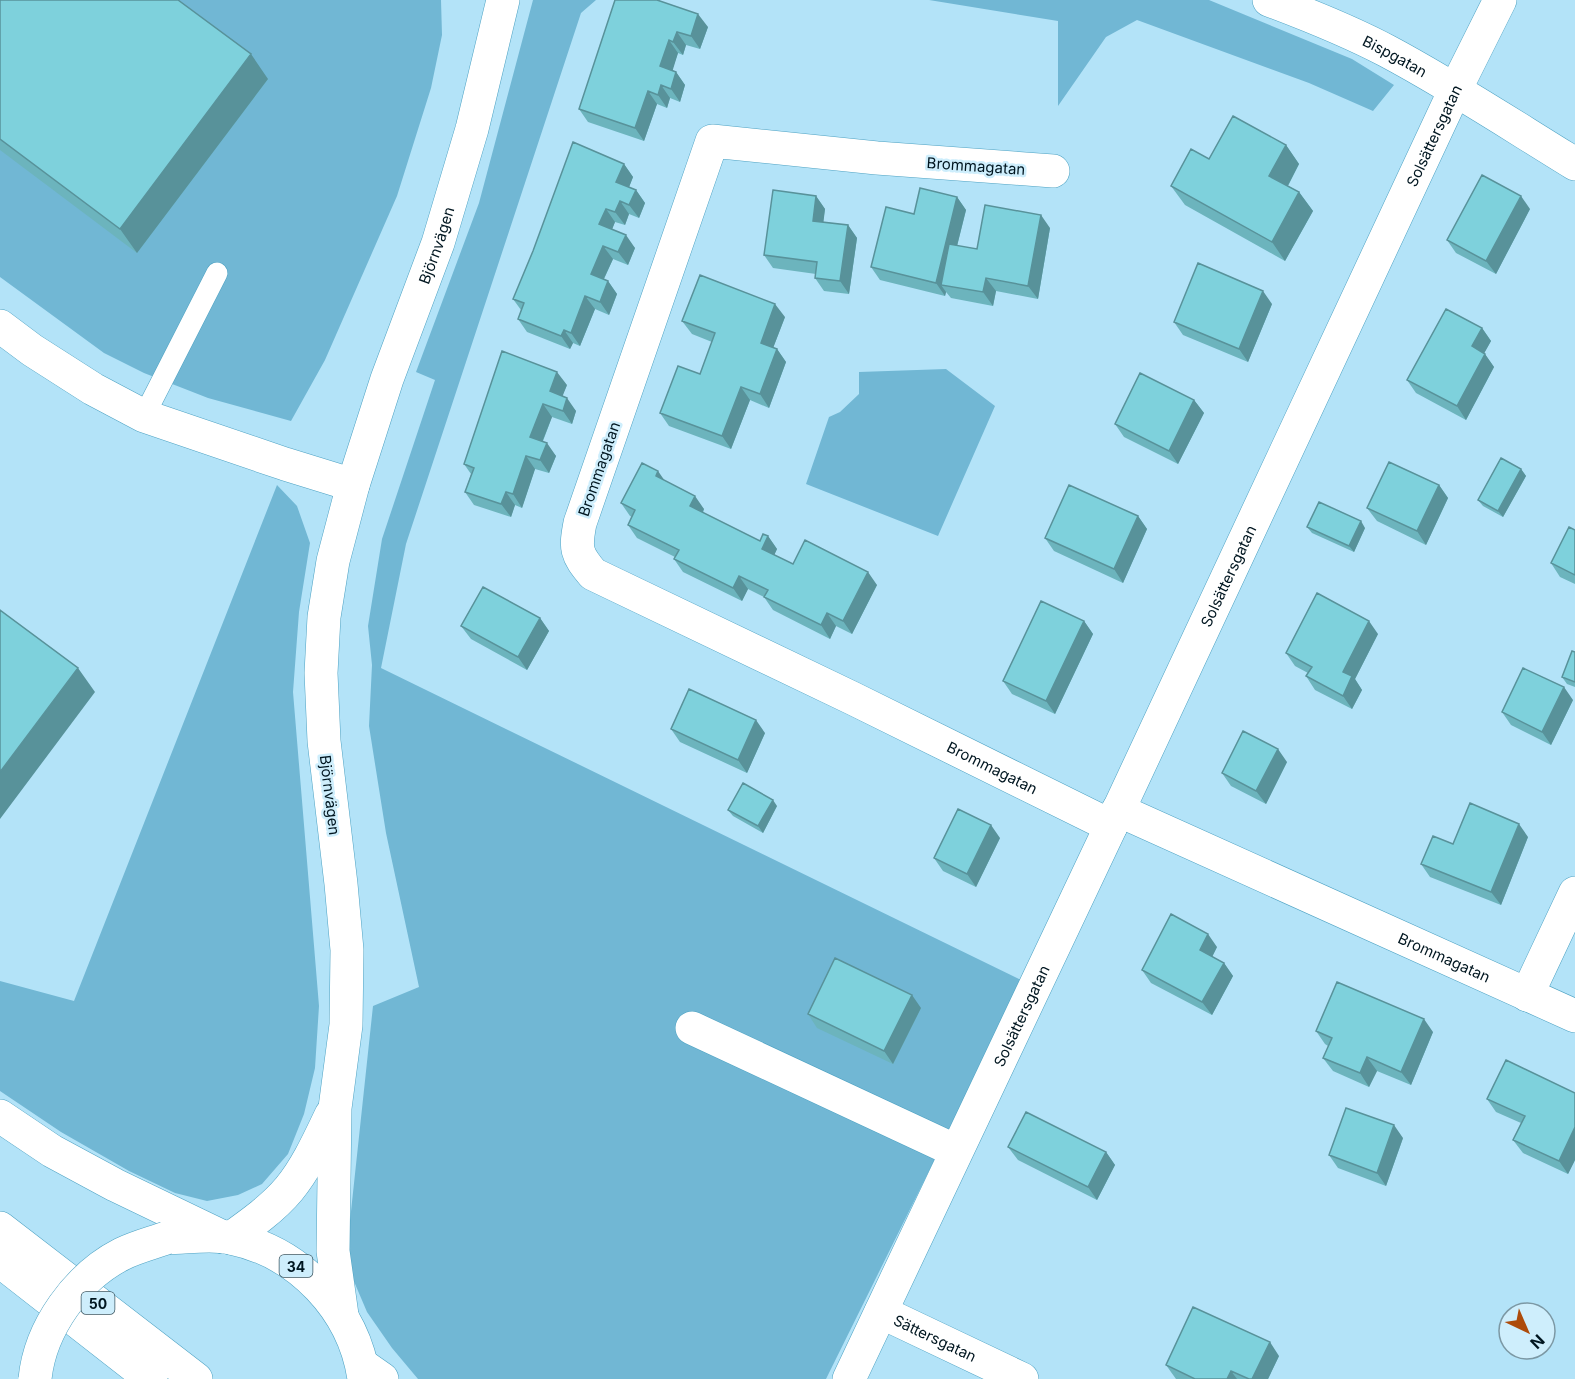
<svg xmlns="http://www.w3.org/2000/svg" width="1575" height="1379" font-family="Inter,sans-serif">
<style>
.green{fill:#71b7d4}
.lines{fill:none;stroke-linecap:round;stroke-linejoin:round}
.service-casing{stroke:#4da2c3;stroke-width:22}
.minor-casing{stroke:#4da2c3;stroke-width:34}
.primary-casing{stroke:#4da2c3;stroke-width:34}
.trunk-casing{stroke:#4da2c3;stroke-width:34}
.service{stroke:#fff;stroke-width:21}
.minor{stroke:#fff;stroke-width:33}
.primary{stroke:#fff;stroke-width:33}
.trunk{stroke:#fff;stroke-width:33}
.primary-bridge-casing{stroke:#4da2c3;stroke-width:34;stroke-linecap:butt}
.primary-bridge{stroke:#fff;stroke-width:33}
.wall{fill:#6cb4bd}
.shaded-wall{fill:#58929a}
.building{fill:#7ed1dc;stroke:#58929a;stroke-width:1.5}
.labels{text-anchor:middle;dominant-baseline:central;stroke-width:5;stroke-linejoin:round;paint-order:stroke}
.shield{fill:#ceeefc;stroke:#3e5762;stroke-width:1.5}
.shield-label{font-size:14px;font-weight:bold;fill:#001620}
.street-label{font-size:15px;fill:#001620;stroke:#ceeefc}
</style>
<rect width="100%" height="100%" fill="#b3e3f8"/>
<path class="green" d="M0 0H441L442 35 431 88 397 196 325 360 291 421 208 398 144 373 104 353 0 277Z
M533 0H596L581 13 406 544 381 668 1023 981 826 1379H418L392 1348 367 1312 350 1272 349 1230 373 1006 419 987 386 833 369 726 372 665 368 626 382 539 435 380 416 372 479 203Z
M929 0H1209L1352 59 1394 85 1373 111 1309 83 1137 20 1106 37 1058 106V21Z
M946 369 995 406 938 536 806 484 829 417 840 412 859 394V372Z
M277 485 297 506 310 543 299 612 293 692 319 1006 315 1068 304 1114 288 1154 262 1184 238 1195 207 1201 175 1193 129 1171 61 1132 0 1091V981L74 1001Z"/>
<g class="lines">
<g class="service-casing">
<path id="service" d="M144 416 217 273"/>
</g>
<g class="minor-casing">
<g id="minor">
<path id="s1" d="M1269 0C1309 15 1349 31 1387 51 1451 85 1513 126 1575 164"/>
<path id="s2" d="M1053 171 877 158 712 141 580 523C575 549 576 554 593 574L852 698 1111 826"/>
<path d="M0 326 32 350 93 389 144 416 285 464 353 485"/>
<path id="s3" d="M1118 810 1575 1016"/>
<path d="M1527 995 1575 893"/>
<path d="M692 1028 956 1151"/>
<path d="M231 1238C252 1223 273 1208 289 1189 307 1167 319 1140 331 1115"/>
<path id="s4" d="M881 1312 1022 1379"/>
<path id="s5" d="M342 1315 333 1251 335 1108 346 1025 347 950 341 884 324 741 321 673 324 617 333 561 353 485 387 379 438 243 472 129 503 0"/>
<path id="s6" d="M849 1379 1111 826 1455 90 1500 0"/>
</g>
</g>
<g class="primary-casing">
<path id="primary" d="M166 1238C187 1238 211 1233 231 1238 299 1252 354 1309 364 1379"/>
</g>
<g class="trunk-casing">
<path id="trunk" d="M0 1116 52 1151 115 1185 223 1237
M0 1228 196 1379
M0 1261 151 1379
M362 1365 382 1379"/>
</g>
<use href="#service" class="service"/>
<use href="#minor" class="minor"/>
<use href="#primary" class="primary"/>
<use href="#trunk" class="trunk"/>
<g class="primary-bridge-casing">
<path id="primary-bridge" d="M35 1379C40 1328 77 1277 122 1254 136 1247 152 1243 166 1238"/>
</g>
<use href="#primary-bridge" class="primary-bridge"/>
</g>
<path class="wall" d="M0 0 268 79 137 253 0 150Z
M615 0 708 27 700 49 686 45 683 55 678 53 672 70 676 72 685 85 680 102 670 98 667 108 657 104 644 141 588 122 579 109Z
M1286 145 1299 164 1288 186 1299 192 1313 211 1285 261 1185 205 1171 186 1209 159Z
M624 164 633 177 629 187 636 190 645 203 639 218 629 214 625 225 615 222 612 229 635 248 628 265 613 259 604 279 608 281 617 294 609 315 595 309 580 346 573 343 570 349 527 332 518 319 521 310 513 299Z
M816 196 825 209 823 222 848 225 857 238 849 294 824 291 815 278 816 274 773 268 764 255Z
M957 197 966 210 957 246 977 249 1050 228 1038 299 996 291 993 306 951 298 946 292 945 296 880 280 871 267 914 214Z
M1530 209 1496 274 1456 253 1447 240Z
M1272 304 1248 362 1183 335 1174 322Z
M785 317 773 348 777 349 786 362 769 408 750 400 731 449 669 426 660 413 700 374 712 342 692 334 682 321Z
M1482 328 1491 341 1484 353 1494 367 1466 420 1416 393 1407 380Z
M567 385 562 396 576 411 572 424 552 417 543 441 556 456 549 473 535 469 522 508 515 505 511 517 474 505 465 492 471 474 464 464Z
M1194 400 1204 413 1178 464 1124 437 1115 424Z
M1521 469 1526 476 1503 517 1483 506 1478 500Z
M665 481 704 509 703 513 760 541 768 536 777 549 774 555 793 564 877 585 852 634 836 626 830 639 773 610 764 597 748 589 742 601 683 572 674 559 675 557 637 538 628 525 632 517 630 516 621 503Z
M1439 485 1448 498 1426 545 1377 521 1367 508Z
M1138 516 1147 529 1123 583 1054 551 1045 538Z
M1307 527 1365 528 1354 552 1312 533Z
M1575 530V584L1560 577 1551 563Z
M540 618 549 631 527 670 471 639 461 626Z
M1084 621 1093 634 1055 714 1012 694 1003 681Z
M1378 634 1355 679 1362 690 1352 709 1315 690 1306 676 1308 673 1295 666 1286 653Z
M1575 652V687L1567 684 1562 677Z
M1573 700 1551 745 1511 725 1502 712Z
M671 729 765 733 747 773 680 742Z
M1287 762 1266 804 1231 786 1222 773Z
M777 806 763 833 733 816 728 810Z
M1528 837 1501 905 1430 877 1421 864 1453 844Z
M1000 838 976 887 943 871 934 858Z
M1217 947 1212 957 1224 963 1233 976 1212 1015 1151 983 1142 970Z
M921 1008 893 1064 817 1028 808 1014Z
M1316 1031 1433 1032 1411 1085 1377 1071 1369 1087 1333 1071 1323 1058 1328 1046 1325 1044Z
M1575 1093V1160L1568 1174 1523 1153 1513 1140 1521 1123 1496 1112 1487 1099Z
M1403 1138 1386 1186 1338 1168 1329 1155Z
M1008 1147 1106 1152 1115 1165 1097 1200 1018 1160Z
M1279 1356 1268 1379H1176L1166 1365Z"/>
<path class="shaded-wall" d="M698 14 708 27 700 49 691 36Z
M677 32 686 45 683 55 673 42Z
M669 40 678 53 670 79 660 66Z
M251 54 268 79 137 253 120 229Z
M676 72 685 85 680 102 671 89Z
M661 85 670 98 667 108 658 95Z
M648 91 657 104 644 141 635 128Z
M1286 145 1299 164 1283 195 1269 176Z
M624 164 633 177 626 195 616 182Z
M636 190 645 203 639 218 629 205Z
M1299 192 1313 211 1285 261 1272 242Z
M816 196 825 209 822 234 813 221Z
M1521 196 1530 209 1496 274 1486 261Z
M957 197 966 210 947 286 941 285 946 292 945 296 936 283Z
M620 201 629 214 625 225 615 212Z
M606 209 615 222 609 237 599 224Z
M1041 215 1050 228 1038 299 1028 286Z
M848 225 857 238 849 294 840 281Z
M626 235 635 248 628 265 618 252Z
M603 246 613 259 600 287 591 274Z
M986 278 996 291 993 306 983 292Z
M608 281 617 294 609 315 600 302Z
M1263 291 1272 304 1248 362 1239 349Z
M585 296 595 309 580 346 571 333Z
M775 304 785 317 770 356 761 343Z
M1482 328 1491 341 1481 359 1472 346Z
M564 330 573 343 570 349 561 336Z
M777 349 786 362 769 408 760 394Z
M1485 354 1494 367 1466 420 1457 406Z
M557 372 567 385 559 405 550 391Z
M741 387 750 400 731 449 722 436Z
M567 398 576 411 572 424 563 411Z
M1194 400 1204 413 1178 464 1169 451Z
M543 404 552 417 539 450 530 437Z
M547 443 556 456 549 473 540 460Z
M526 456 535 469 522 508 513 494Z
M1521 469 1526 476 1503 517 1498 511Z
M658 471 667 484 656 476Z
M1439 485 1448 498 1426 545 1417 531Z
M506 492 515 505 511 517 501 504Z
M695 496 704 509 699 519 690 506Z
M1138 516 1147 529 1123 583 1114 569Z
M1361 521 1365 528 1354 552 1349 546Z
M768 536 777 549 771 562 762 549Z
M868 572 877 585 852 634 843 621Z
M739 576 748 589 742 601 733 588Z
M827 613 836 626 830 639 821 625Z
M540 618 549 631 527 670 518 657Z
M1084 621 1093 634 1055 714 1046 701Z
M1369 621 1378 634 1355 679 1362 690 1352 709 1343 696V672Z
M78 668 95 692 0 819V772Z
M1564 687 1573 700 1551 745 1542 732Z
M756 720 765 733 747 773 738 760Z
M1278 749 1287 762 1266 804 1256 791Z
M773 800 777 806 763 833 758 826Z
M1519 824 1528 837 1501 905 1491 892Z
M991 825 1000 838 976 887 967 874Z
M1208 934 1217 947 1209 963 1200 950Z
M1224 963 1233 976 1212 1015 1202 1002Z
M912 995 921 1008 893 1064 884 1051Z
M1424 1019 1433 1032 1411 1085 1401 1072Z
M1367 1057 1377 1071 1369 1087 1360 1073Z
M1394 1125 1403 1138 1386 1186 1377 1173Z
M1575 1127V1160L1568 1174 1559 1161Z
M1106 1152 1115 1165 1097 1200 1088 1187Z
M1270 1342 1279 1356 1268 1379H1252Z
M1231 1371 1237 1379H1227Z"/>
<path class="building" d="M0 0H178L251 54 120 229 0 139Z
M615 0H657L698 14 691 36 677 32 673 42 669 40 660 66 676 72 671 89 661 85 658 95 648 91 635 128 579 109Z
M1233 116 1286 145 1269 176 1299 192 1272 242 1171 186 1191 149 1209 159Z
M573 142 624 164 616 182 636 190 629 205 620 201 615 212 606 209 599 224 626 235 618 252 603 246 591 274 608 281 600 302 585 296 571 333 564 330 561 336 518 319 524 303 513 299 533 251Z
M1482 175 1521 196 1486 261 1447 240Z
M920 188 957 197 936 283 871 267 886 207 914 214Z
M773 190 816 196 813 221 848 225 840 281 815 278 817 262 764 255Z
M985 205 1041 215 1028 286 986 278 983 292 941 285 949 244 977 249Z
M1198 263 1263 291 1239 349 1174 322Z
M700 275 775 304 761 343 777 349 760 394 741 387 722 436 660 413 678 366 700 374 715 333 682 321Z
M1446 309 1482 328 1472 346 1485 354 1457 406 1407 380Z
M502 351 557 372 550 391 567 398 563 411 543 404 530 437 547 443 540 460 526 456 513 494 506 492 501 504 465 492 474 468 464 464Z
M1140 373 1194 400 1169 451 1115 424Z
M1501 458 1521 469 1498 511 1478 500Z
M1389 462 1439 485 1417 531 1367 508Z
M642 463 658 471 656 476 695 496 690 506 760 541 763 534 768 536 762 549 793 564 805 540 868 572 843 621 827 613 821 625 764 597 768 590 739 576 733 588 674 559 679 550 628 525 635 510 621 503Z
M1069 485 1138 516 1114 569 1045 538Z
M1319 502 1361 521 1349 546 1307 527Z
M1569 527 1575 530V575L1551 563Z
M483 587 540 618 518 657 461 626Z
M1317 593 1369 621 1343 672 1352 676 1343 696 1306 676 1312 667 1286 653Z
M1041 601 1084 621 1046 701 1003 681Z
M0 610 78 668 0 772Z
M1572 651 1575 652V682L1562 677Z
M1523 668 1564 687 1542 732 1502 712Z
M689 689 756 720 738 760 671 729Z
M1243 731 1278 749 1256 791 1222 773Z
M743 783 773 800 758 826 728 810Z
M1470 803 1519 824 1491 892 1421 864 1433 836 1453 844Z
M958 809 991 825 967 874 934 858Z
M1171 914 1208 934 1200 950 1224 963 1202 1002 1142 970Z
M835 958 912 995 884 1051 808 1014Z
M1337 982 1424 1019 1401 1072 1367 1057 1360 1073 1323 1058 1332 1038 1316 1031Z
M1506 1060 1575 1093V1127L1559 1161 1513 1140 1525 1116 1487 1099Z
M1346 1108 1394 1125 1377 1173 1329 1155Z
M1026 1112 1106 1152 1088 1187 1008 1147Z
M1193 1307 1270 1342 1252 1379H1249L1231 1371 1227 1379H1195L1166 1365Z"/>
<g class="labels">
<g class="shield">
<rect x="279.5" y="1255" width="33" height="22" rx="4.5"/>
<rect x="81.5" y="1292" width="33" height="22" rx="4.5"/>
</g>
<g class="shield-label">
<text x="296" y="1266">34</text>
<text x="98" y="1303">50</text>
</g>
<g class="street-label">
<text stroke="none"><textPath href="#s1" startOffset="138">Bispgatan</textPath></text>
<text stroke="none"><textPath href="#s6" startOffset="1374">Solsättersgatan</textPath></text>
<text transform="translate(976 166) rotate(4)">Brommagatan</text>
<text stroke="none"><textPath href="#s5" startOffset="1090">Björnvägen</textPath></text>
<text transform="translate(599 469) rotate(-71)">Brommagatan</text>
<text stroke="none"><textPath href="#s6" startOffset="888">Solsättersgatan</textPath></text>
<text stroke="none"><textPath href="#s2" startOffset="1246">Brommagatan</textPath></text>
<text transform="translate(330 795) rotate(83)">Björnvägen</text>
<text stroke="none"><textPath href="#s3" startOffset="358">Brommagatan</textPath></text>
<text stroke="none"><textPath href="#s6" startOffset="402">Solsättersgatan</textPath></text>
<text stroke="none"><textPath href="#s4" startOffset="60">Sättersgatan</textPath></text>
</g>
</g>
<g transform="translate(1527 1331) rotate(136)"><circle r="28" fill="#ceeefc" stroke="#7c98a4" stroke-width="1.5"/>
<path d="M0-4.5L10 22L0 15L-10 22Z" fill="#ad4b0b"/>
<text y="-9" font-size="16" font-weight="bold" text-anchor="middle" fill="#001620">N</text>
</g>
</svg>
